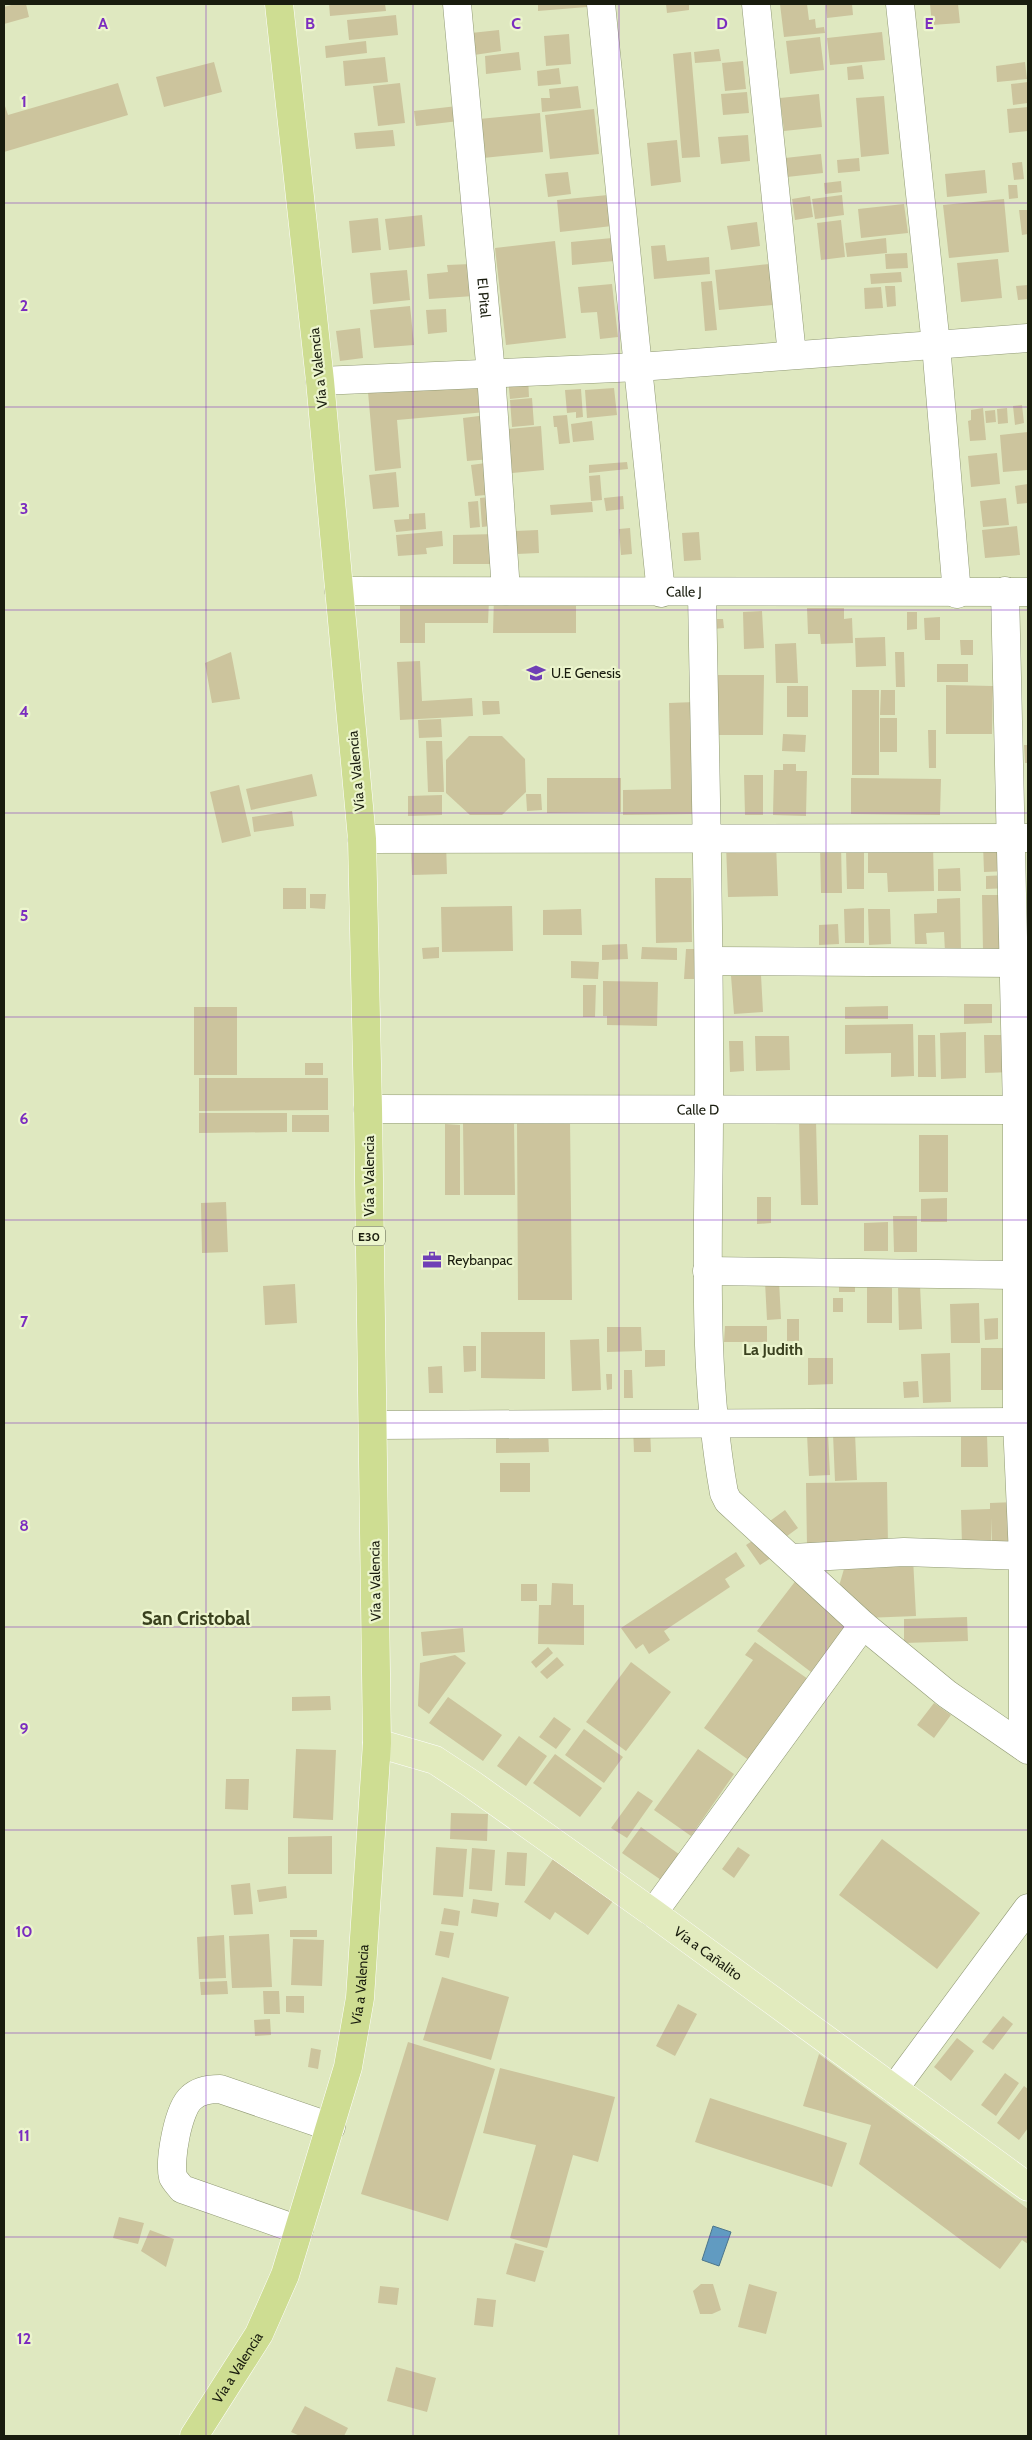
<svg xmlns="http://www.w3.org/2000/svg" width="1032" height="2440" font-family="Cabin,sans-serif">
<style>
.water{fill:#619bc1;stroke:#4b758b}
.building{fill:#ccc49d}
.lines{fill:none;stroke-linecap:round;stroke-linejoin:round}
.minor-casing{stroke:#909974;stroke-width:29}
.major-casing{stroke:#fff;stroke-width:29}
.highway-casing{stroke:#fff;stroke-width:29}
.minor{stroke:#fff;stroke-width:28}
.major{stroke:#e2ebbe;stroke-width:28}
.highway{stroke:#cedd92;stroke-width:28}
.grid{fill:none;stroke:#7b2cbf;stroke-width:1;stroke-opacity:0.55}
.labels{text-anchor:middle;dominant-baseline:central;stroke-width:4.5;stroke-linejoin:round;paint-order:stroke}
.shield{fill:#ecf5cd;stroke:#585d47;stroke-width:1}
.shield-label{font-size:12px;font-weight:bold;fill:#191c0e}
.street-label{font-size:14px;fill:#191c0e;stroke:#ecf5cd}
.poi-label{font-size:14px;fill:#191c0e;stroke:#ecf5cd;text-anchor:start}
.quarter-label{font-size:16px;font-weight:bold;fill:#3a411f;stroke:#ecf5cd}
.district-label{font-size:19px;font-weight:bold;fill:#3a411f;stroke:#ecf5cd}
.grid-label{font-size:16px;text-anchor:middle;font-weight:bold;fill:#7b2cbf;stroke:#ecf5cd;stroke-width:4.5;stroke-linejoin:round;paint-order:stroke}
</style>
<rect width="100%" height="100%" fill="#dfe8c0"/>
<path class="water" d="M713 2226 731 2232 719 2266 702 2260Z"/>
<path class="building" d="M15 4H26L29 17 4 24V7Z
M329 4H385L386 11 330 16Z
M538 4H586L587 7 538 11Z
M666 4H689V10L667 13Z
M780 4H807L809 20 815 19 816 28 824 27 825 33 784 37Z
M826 4H852L853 15 827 18Z
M930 4H958L960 23 932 25Z
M396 15 398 35 349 40 347 20Z
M499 30 501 51 474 55 471 33Z
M882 32 885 60 830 65 827 38Z
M569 34 571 64 546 66 544 36Z
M820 37 824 70 790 74 786 41Z
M366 41 367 53 326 58 325 46Z
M719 49 721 61 695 63 694 52Z
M519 52 521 70 486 74 485 56Z
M691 52 700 157 682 158 673 54Z
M385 57 388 82 345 86 343 61Z
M743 61 746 89 725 91 722 63Z
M214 62 222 92 164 107 156 77Z
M1025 62 1027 79 997 82 996 66Z
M862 65 864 79 848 80 847 67Z
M559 68 561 84 538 86 537 71Z
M1028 82V103L1013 105 1011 84Z
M118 83 128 115 4 152V103L8 115Z
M400 83 405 123 378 126 373 86Z
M578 86 581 108 542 112 541 98H550L549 89Z
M747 92 749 113 723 115 721 94Z
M819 94 822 127 784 131 780 98Z
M884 96 889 154 861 157 856 98Z
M457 106 459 121 416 126 414 111Z
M1028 107V131L1009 133 1007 109Z
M594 109 599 154 550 159 545 115Z
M540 113 543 152 483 158 479 119Z
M393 130 395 146 356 149 354 133Z
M748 135 750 161 721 164 718 137Z
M677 140 681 182 651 186 647 143Z
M821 154 823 173 787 177 785 158Z
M859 158 860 171 838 173 837 160Z
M1022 162 1024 179 1014 180 1012 163Z
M985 170 987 193 947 197 945 174Z
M568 172 571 194 548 197 545 174Z
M841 181 842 192 825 194 824 183Z
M1008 185H1017L1018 198 1009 199Z
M608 195 612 226 560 232 557 200Z
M842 195 844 215 815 219 812 199Z
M810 196 813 217 795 220 792 199Z
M1004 199 1009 252 949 258 943 205Z
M904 204 908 233 861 238 858 209Z
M1019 210H1028V234L1022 235Z
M422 215 425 246 389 250 385 219Z
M378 218 381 250 352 253 349 221Z
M841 220 845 257 821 260 817 223Z
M757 222 760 246 731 250 727 226Z
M612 238 614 261 572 265 571 242Z
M886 238 887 253 847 257 845 243Z
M555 241 566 338 506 345 495 248Z
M665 245 667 261 709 257 710 274 654 279 651 246Z
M907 253 908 268 886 269 885 254Z
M998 259 1002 298 961 302 957 263Z
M471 264 474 296 429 299 427 274 448 272 447 265Z
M769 264 773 305 719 310 715 270Z
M407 270 410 300 373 304 370 273Z
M901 272 902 282 871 284 870 274Z
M712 281 717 330 705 331 701 282Z
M612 284 618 337 600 339 597 312 581 313 578 287Z
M1028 285V299L1018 300 1016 286Z
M885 286H895L896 306 887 307Z
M881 287 883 308 865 309 864 288Z
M410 306 414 345 374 348 370 310Z
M446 309 447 332 428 334 426 310Z
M360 328 363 358 340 361 336 331Z
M528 377 529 397 510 399 508 379Z
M483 382 486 412 397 420 401 468 375 471 368 392Z
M614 388 617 415 587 418 585 390Z
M581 389 583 417 576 418V412L567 413 565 390Z
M532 398 534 425 512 427 510 400Z
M1022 405 1024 423 1015 425 1013 406Z
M983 408 986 440 970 441 968 421 971 420V410Z
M1007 408 1008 423 998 424 997 409Z
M995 410 996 422 986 423 985 411Z
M487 415 491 459 467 461 463 418Z
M567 415 570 443 559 444 557 427H554L553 416Z
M592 421 594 440 573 442 571 424Z
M541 426 544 470 512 473 508 429Z
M1028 432V470L1003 472 1000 435Z
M997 453 1000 484 971 487 968 456Z
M493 462 497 494 475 496 471 465Z
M627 462 628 469 589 473V465Z
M396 472 399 507 373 509 369 475Z
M600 475 602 500 591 501 589 476Z
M1028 484V503L1017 504 1015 486Z
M498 496 500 525 482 527 480 498Z
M623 496 624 509 606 511 604 498Z
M1006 498 1009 525 983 527 980 501Z
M478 501 480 527 470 528 468 502Z
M592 502 593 512 551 515 550 505Z
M425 513 426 529 396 532 394 520 409 519V514Z
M1017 526 1020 555 985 558 982 530Z
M630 528 632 554 621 555 619 529Z
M538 530 539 553 517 554 515 531Z
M442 531 443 546 426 548 427 554 398 556 396 535Z
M699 532 701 560 684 561 682 533Z
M498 534V564H453V535Z
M494 595 576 596V633H493Z
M400 600H489L488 623H425V643H400Z
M807 608H844V619L852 618 853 643 821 644 820 634H808Z
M762 611 764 648 744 649 743 612Z
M907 612H917V629L907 630Z
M940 617V640H925L924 618Z
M713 619H723L724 628 713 629Z
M885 637 886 666 856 667 855 638Z
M960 640H973V655H961Z
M796 643 798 683H776L775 644Z
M231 652 240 699 212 703 205 663Z
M895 652H904L905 687H896Z
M420 661 422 701 472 698 473 716 400 720 397 662Z
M937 664H968V682H937Z
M714 675H764L763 735H714Z
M946 685 993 686 992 734H946Z
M787 686H808V717H787Z
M852 690H879V775H852Z
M881 690H895V715H880Z
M482 701H499L500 714 483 715Z
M695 702 696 814 623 815V790L671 789 669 703Z
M880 718H897V752H880Z
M441 719 442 737 419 738 418 720Z
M928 730H936V768H929Z
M783 734 806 735 805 752 782 751Z
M469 736H502L525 759 526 792 502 815H470L446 793V760Z
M426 741H442L444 792H428Z
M1024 745H1028V763H1025Z
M783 764H796V771H807L806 816 773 815 774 770H783Z
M312 774 317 796 251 810 246 789Z
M744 775H763V815H745Z
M547 778H621V812L547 813Z
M851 778 941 779 940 815 851 814Z
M239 785 251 836 222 843 210 792Z
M526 794H541L542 810 527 811Z
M442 795V815L408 816V796Z
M292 811 294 826 254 832 252 817Z
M446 843 447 874 412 875 411 844Z
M776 843 778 896 728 897 726 845Z
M1008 843 1009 871 984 872 983 844Z
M820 844H841L842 893H821Z
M933 844 934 891 888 892 887 873H868V845Z
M846 850H864V889H847Z
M960 868 961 891H938V869Z
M1009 875 1010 888 986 889V876Z
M655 878H691L692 942 656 943Z
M283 888H306V909H283Z
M310 894H326L325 909 310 908Z
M982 895H1005L1006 950 983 951Z
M960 898 961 951 945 952 944 932 926 933 927 944H915L914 914 937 913V899Z
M512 906 513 951 442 952 441 907Z
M864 908V943H845L844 909Z
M581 909 582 935H543V910Z
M868 909H890L891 944 869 945Z
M838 924 839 944 819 945V925Z
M627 944 628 959 602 960V945Z
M439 947V958L423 959 422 948Z
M642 947 677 948V960L641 959Z
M686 949H700L698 979H684Z
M571 961 599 962 598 979 571 978Z
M761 975 763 1012 734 1014 731 976Z
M603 981 658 982 657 1026 607 1025V1016H603Z
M583 985H596L595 1017H583Z
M964 1004H992V1023L964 1024Z
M888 1006V1019H845V1007Z
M194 1007H237V1075H194Z
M913 1024 914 1076 891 1077V1053L845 1054V1025Z
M966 1032V1078L941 1079 940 1033Z
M918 1035H935L936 1077H918Z
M984 1035H1002L1012 1072 985 1073Z
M755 1036H789L790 1070 756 1071Z
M729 1041H743L744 1071 730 1072Z
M305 1063H323V1075H305Z
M199 1078H328V1110L199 1111Z
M199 1113H287V1132L199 1133Z
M292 1115H329V1132H292Z
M570 1120 572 1300H518L517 1121Z
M799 1121H816L818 1205H801Z
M514 1122 515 1195H464L463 1123Z
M445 1124 460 1125V1195H445Z
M919 1135H948V1192H919Z
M757 1197H771V1223L757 1224Z
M947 1198V1222H921V1199Z
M226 1202 228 1252 202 1253 201 1203Z
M893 1216H917V1252H894Z
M888 1222V1251H864V1223Z
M779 1281 781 1319 767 1320 765 1282Z
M839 1282 855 1283V1292H839Z
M867 1283H892V1323H867Z
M295 1284 297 1323 265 1325 263 1286Z
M898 1285H920L922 1329 899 1330Z
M833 1298H843V1312H833Z
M979 1303 980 1343H951L950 1304Z
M998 1318V1339L985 1340 984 1319Z
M787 1319H799V1341H787Z
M725 1326H767V1342H724Z
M607 1327H641L642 1351 607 1352Z
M481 1332H545V1379L481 1378Z
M599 1339 601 1390 572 1391 570 1340Z
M463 1346H476V1371L464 1372Z
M981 1348H1004L1005 1390H981Z
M645 1350H665V1366L645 1367Z
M950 1353 951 1402 923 1403 921 1354Z
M808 1358H833V1384L808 1385Z
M442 1366 443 1393H429L428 1367Z
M624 1370H632L633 1398H624Z
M606 1374H612V1389L607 1390Z
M918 1381 919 1397 904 1398 903 1382Z
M633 1428H650L651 1452H634Z
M548 1431 549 1452 496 1453V1432Z
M828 1433 830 1475 809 1476 807 1434Z
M855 1433 857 1480 835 1481 833 1434Z
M987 1435 988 1467H961V1436Z
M500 1463H530V1492H500Z
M887 1482 888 1545 807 1546 806 1483Z
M1016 1502 1018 1544 992 1545 991 1518V1545H962L961 1510 990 1509V1503Z
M785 1510 798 1528 783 1539 770 1521Z
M760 1536 774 1556 760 1565 746 1545Z
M736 1552 745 1566 725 1579 730 1587 664 1631 670 1640 649 1654 643 1644 636 1649 621 1628Z
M913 1558 916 1616 865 1618 837 1593 846 1562Z
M797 1579 851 1621 811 1672 757 1631Z
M552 1583 573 1584V1605H584V1645L538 1644 539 1605H551Z
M521 1584H537V1601H521Z
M967 1617 968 1641 904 1643V1619Z
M463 1628 465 1652 423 1656 421 1632Z
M755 1642 808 1679 750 1761 704 1728 753 1660 745 1655Z
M548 1647 553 1653 536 1668 531 1662Z
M455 1655 466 1663 429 1714 418 1706 420 1663Z
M557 1657 564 1665 547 1679 540 1672Z
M631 1662 671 1692 626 1751 586 1722Z
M330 1696 331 1710 292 1711V1697Z
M448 1697 502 1735 483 1761 429 1723Z
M934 1703 951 1715 934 1738 917 1725Z
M554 1717 571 1729 556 1749 539 1737Z
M584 1729 623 1757 604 1783 565 1755Z
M519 1736 547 1756 526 1786 497 1766Z
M296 1749 336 1750 333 1820 293 1818Z
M698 1749 734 1774 691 1836 654 1810Z
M555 1754 602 1788 580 1817 533 1783Z
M226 1779H249L248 1810 225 1809Z
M638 1791 653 1801 627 1838 611 1828Z
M451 1813 488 1814 487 1841 450 1839Z
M641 1827 683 1857 664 1882 622 1853Z
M332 1836V1874H288V1837Z
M882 1839 980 1913 937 1969 839 1895Z
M436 1847 467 1849 463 1897 433 1895Z
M738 1847 750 1855 734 1878 722 1869Z
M472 1848 495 1850 492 1891 469 1889Z
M507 1852 527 1853 525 1886 505 1885Z
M553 1859 613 1901 588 1935 555 1912 550 1920 524 1902Z
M250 1883 253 1914 234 1915 231 1885Z
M286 1886 287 1898 259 1902 257 1890Z
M473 1899 499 1903 497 1917 471 1913Z
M444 1908 460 1911 458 1926 441 1924Z
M290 1930H317V1937H290Z
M440 1931 454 1933 449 1958 435 1955Z
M269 1934 272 1987 232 1988 229 1936Z
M224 1935 226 1978 199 1979 197 1937Z
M293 1939 324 1940 322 1986 291 1985Z
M442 1977 509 1997 491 2060 423 2040Z
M227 1981 228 1994 201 1995 200 1982Z
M263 1991H279L280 2014H264Z
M286 1996H304V2013L286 2012Z
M678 2004 697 2014 675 2056 656 2046Z
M1003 2016 1013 2024 993 2050 982 2042Z
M270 2019 271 2035 255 2036 254 2020Z
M957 2038 974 2051 951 2081 934 2067Z
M408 2042 495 2069 448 2221 361 2194Z
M311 2048 321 2050 318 2069 308 2067Z
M819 2054 1028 2209V2244L1022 2240 1000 2269 859 2164 871 2125 803 2106Z
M500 2068 615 2097 598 2162 573 2155 547 2248 510 2238 536 2145 483 2133Z
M1005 2073 1019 2083 996 2116 981 2105Z
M1024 2086 1028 2089V2128L1019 2140 997 2123Z
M710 2098 847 2143 832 2187 695 2142Z
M119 2217 144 2223 138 2244 113 2238Z
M150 2230 174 2239 166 2267 141 2251Z
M515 2243 544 2251 535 2282 506 2274Z
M701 2284H713L721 2310 712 2314H700L693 2291Z
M749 2284 777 2292 766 2334 738 2327Z
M380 2286 399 2288 397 2305 378 2303Z
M477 2298 496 2300 493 2327 474 2325Z
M396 2367 436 2378 427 2412 387 2401Z
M305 2406 348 2428 344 2436H300L291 2432Z"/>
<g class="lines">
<g class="minor-casing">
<g id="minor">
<path id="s1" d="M457 4 491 374 506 591"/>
<path d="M601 4 661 593"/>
<path d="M756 4 792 355"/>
<path d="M900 4 936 345 957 594"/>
<path d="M320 381 639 367 1028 338"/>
<path id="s2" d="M339 591 1028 592"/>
<path d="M1005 591 1017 1110V1422L1023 1556V1746"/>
<path d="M702 592C705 764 710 937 709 1109 709 1237 701 1366 724 1493L728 1501 863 1625 947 1694 1028 1750"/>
<path d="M362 839 1028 838"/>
<path d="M709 961 1015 963"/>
<path id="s3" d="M368 1109 1028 1110"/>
<path d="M707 1271 1016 1275"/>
<path d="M373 1425 1028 1422"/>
<path d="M792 1558 904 1552 1023 1556"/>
<path d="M653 1913 863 1625"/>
<path d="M894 2089 1028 1908"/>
<path d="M299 2230 182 2189C179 2185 175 2181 173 2177 169 2161 178 2109 191 2098 199 2090 210 2089 220 2089L331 2127"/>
</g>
</g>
<g class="major-casing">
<g id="major">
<path id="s4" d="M377 1743 435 1760 470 1783 653 1913 1028 2187"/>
</g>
</g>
<g class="highway-casing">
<g id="highway">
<path id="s5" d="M194 2436 259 2334 285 2275 348 2067 360 1998 377 1743 368 1109 362 839 320 381 279 4"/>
</g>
</g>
<use href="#minor" class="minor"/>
<use href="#major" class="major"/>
<use href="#highway" class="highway"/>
</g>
<path class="grid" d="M206 4V2436M413 4V2436M619 4V2436M826 4V2436M4 203H1028M4 407H1028M4 610H1028M4 813H1028M4 1017H1028M4 1220H1028M4 1423H1028M4 1627H1028M4 1830H1028M4 2033H1028M4 2237H1028"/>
<defs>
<g id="school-bare" transform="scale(1.5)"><path d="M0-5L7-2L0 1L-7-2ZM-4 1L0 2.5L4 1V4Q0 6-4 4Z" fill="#6f3fb6" stroke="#ecf5cd" stroke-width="2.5" paint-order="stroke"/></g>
<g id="office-bare" transform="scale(1.5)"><path d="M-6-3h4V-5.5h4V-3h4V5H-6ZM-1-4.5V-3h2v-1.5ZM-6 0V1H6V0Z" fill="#6f3fb6" stroke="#ecf5cd" stroke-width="2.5" paint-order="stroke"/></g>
</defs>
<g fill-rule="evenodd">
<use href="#school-bare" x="536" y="673"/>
<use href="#office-bare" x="432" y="1260"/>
</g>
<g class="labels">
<rect class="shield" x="353" y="1226.5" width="32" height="19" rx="4"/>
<g class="shield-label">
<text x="369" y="1236">E30</text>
</g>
<g class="street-label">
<text stroke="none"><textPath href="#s1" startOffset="295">El Pital</textPath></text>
<text transform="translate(318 368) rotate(-96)">Vía a Valencia</text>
<text stroke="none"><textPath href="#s2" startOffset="345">Calle J</textPath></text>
<text transform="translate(356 771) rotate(-95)">Vía a Valencia</text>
<text stroke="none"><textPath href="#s3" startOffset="330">Calle D</textPath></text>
<text transform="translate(369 1176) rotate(-90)">Vía a Valencia</text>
<text transform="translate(375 1581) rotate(-91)">Vía a Valencia</text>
<text stroke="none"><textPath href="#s4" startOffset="395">Vía a Cañalito</textPath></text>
<text stroke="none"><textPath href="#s5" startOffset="486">Vía a Valencia</textPath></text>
<text stroke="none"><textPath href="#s5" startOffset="81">Vía a Valencia</textPath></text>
</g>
<g class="poi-label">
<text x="551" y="673">U.E Genesis</text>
<text x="447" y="1260">Reybanpac</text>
</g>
<g class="quarter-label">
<text x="773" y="1349">La Judith</text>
</g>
<g class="district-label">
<text x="196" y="1618">San Cristobal</text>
</g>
</g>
<g class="grid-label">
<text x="103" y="29">A</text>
<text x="310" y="29">B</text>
<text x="516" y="29">C</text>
<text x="722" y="29">D</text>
<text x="929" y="29">E</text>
<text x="24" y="107">1</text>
<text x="24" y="311">2</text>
<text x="24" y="514">3</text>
<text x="24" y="717">4</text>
<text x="24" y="921">5</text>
<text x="24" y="1124">6</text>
<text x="24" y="1327">7</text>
<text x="24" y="1531">8</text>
<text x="24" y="1734">9</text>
<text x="24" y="1937">10</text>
<text x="24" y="2141">11</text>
<text x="24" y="2344">12</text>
</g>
<rect width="1032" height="2440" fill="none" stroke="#191c0e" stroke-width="10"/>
</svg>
